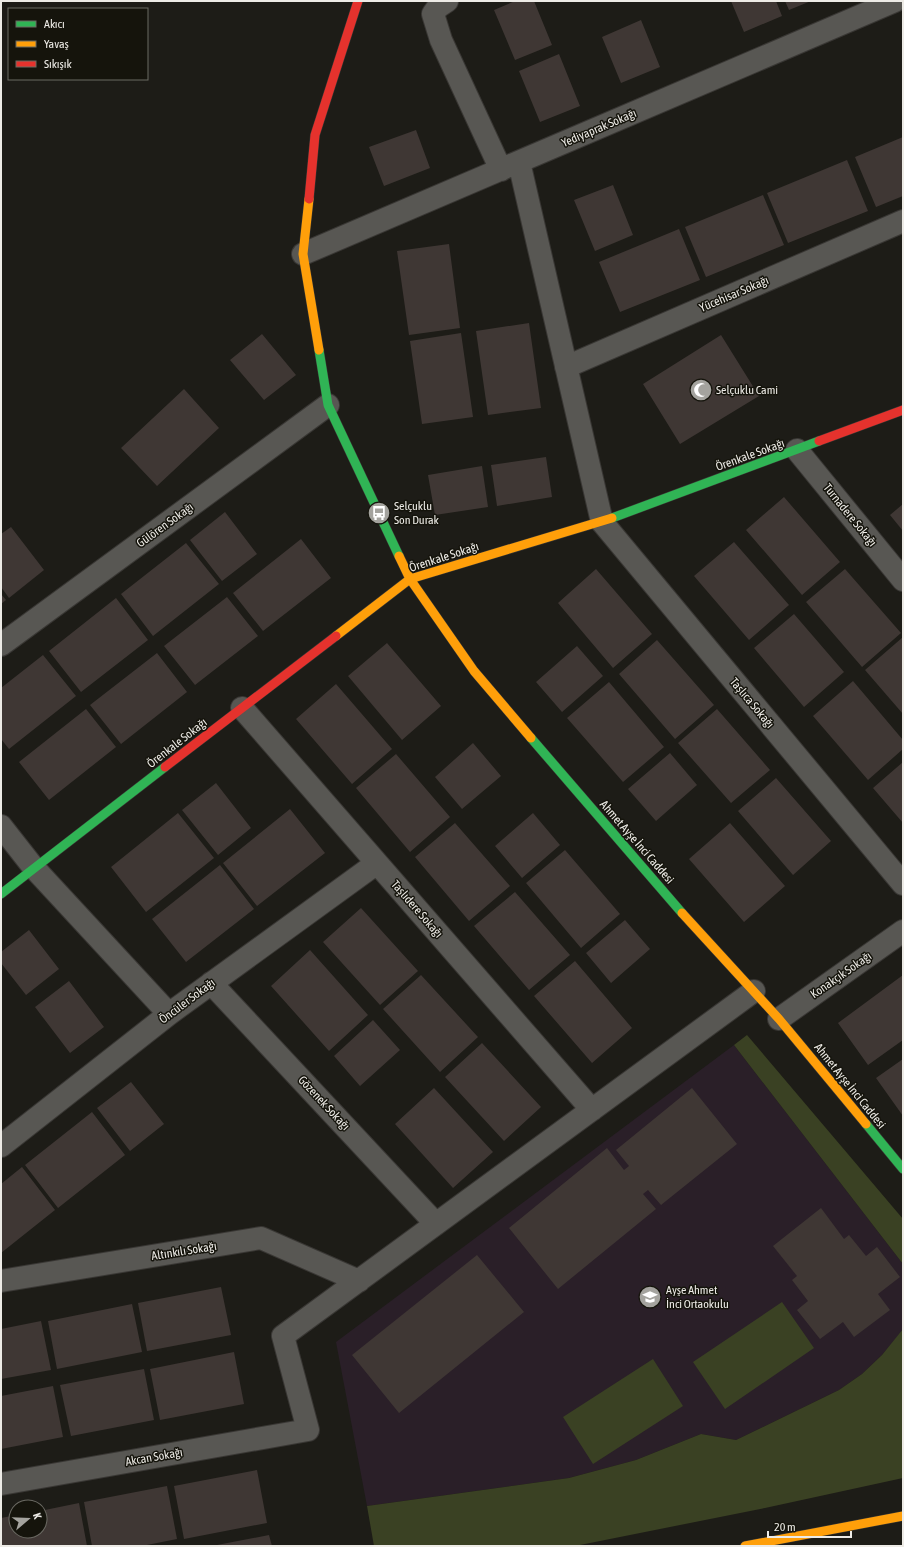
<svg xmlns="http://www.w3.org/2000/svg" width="904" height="1547" font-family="'Asap Condensed',sans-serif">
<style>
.education{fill:#2a1f28}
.green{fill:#3a4123}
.building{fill:#3f3734}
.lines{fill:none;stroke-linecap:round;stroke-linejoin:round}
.street-casing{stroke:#393734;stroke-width:24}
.fast-casing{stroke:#393734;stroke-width:10}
.slow-casing{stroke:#393734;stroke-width:10}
.jam-casing{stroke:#393734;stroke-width:10}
.street{stroke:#585753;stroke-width:22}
.fast{stroke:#30b455;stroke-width:9}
.slow{stroke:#ff9f0a;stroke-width:9}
.jam{stroke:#e5322d;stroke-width:9}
.labels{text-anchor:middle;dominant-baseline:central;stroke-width:3;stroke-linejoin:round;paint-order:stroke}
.street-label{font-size:12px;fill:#edebe6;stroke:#15140c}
.poi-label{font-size:12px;fill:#edebe6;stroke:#15140c;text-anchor:start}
</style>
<rect width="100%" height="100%" fill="#1d1c17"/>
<path class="education" d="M734 1045 903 1264V1329L898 1336 882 1355 862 1374 839 1390 736 1440 701 1434 636 1460 569 1478 367 1506 336 1342Z"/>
<path class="green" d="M747 1035 903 1219V1264L734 1045Z
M782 1302 814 1348 725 1409 693 1362Z
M903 1329V1478L765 1508 575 1546H374L367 1506 569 1478 636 1460 701 1434 736 1440 839 1390 862 1374 882 1355Z
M653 1359 683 1406 593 1464 563 1417Z"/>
<path class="building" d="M515 1H534L552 45 515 60 494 10Z
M731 1H776L782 16 744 32Z
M785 1H811L789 10Z
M641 20 660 67 621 83 602 37Z
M559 54 580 106 540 122 519 71Z
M416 130 430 168 384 186 369 147Z
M903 137V196L876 207 855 157Z
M847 160 868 211 788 243 767 193Z
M613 185 633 235 595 251 574 200Z
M763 195 784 245 706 277 685 227Z
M679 229 700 280 620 312 599 262Z
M449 244 460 328 409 335 397 251Z
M529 323 541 408 488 415 476 331Z
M461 333 473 417 422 424 410 341Z
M262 334 296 375 264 400 230 360Z
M721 335 759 396 680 444 643 384Z
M184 389 219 428 157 486 121 448Z
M546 457 552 497 497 506 491 465Z
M482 466 488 507 435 515 428 475Z
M784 497 840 562 802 595 746 530Z
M903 504V531L890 515Z
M225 512 257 554 222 581 190 540Z
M11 527 44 570 9 598 1 587V534Z
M301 539 331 578 263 631 233 593Z
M734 542 789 605 749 640 694 576Z
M186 543 219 584 153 636 121 594Z
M596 569 652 634 613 668 558 603Z
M845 569 901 633 862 667 806 602Z
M1 594 6 600 1 604Z
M227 597 258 636 195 685 164 646Z
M116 598 148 640 81 692 49 651Z
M794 614 844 672 804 707 754 648Z
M903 637V714L865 670Z
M657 640 714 705 675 739 619 674Z
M387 643 441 706 402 740 348 676Z
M577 646 603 676 562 712 536 682Z
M157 653 187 692 121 744 90 705Z
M43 655 76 696 9 749 1 739V688Z
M853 681 903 740V749L868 780 813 716Z
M609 682 664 747 623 782 567 718Z
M336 684 392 749 352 784 296 719Z
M86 709 116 747 49 800 19 762Z
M717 709 770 770 731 803 678 743Z
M473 743 501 776 462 809 435 777Z
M670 753 697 785 656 821 628 789Z
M396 754 450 817 410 852 356 788Z
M903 762V823L873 788Z
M776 778 831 841 793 875 738 811Z
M216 783 251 828 218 855 182 810Z
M290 809 325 853 257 906 223 863Z
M178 813 214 858 146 912 111 867Z
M533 813 560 845 522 878 495 846Z
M455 823 510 886 469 921 415 857Z
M730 823 785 886 744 922 689 859Z
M565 850 620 914 581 948 526 883Z
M220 865 254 909 186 962 152 919Z
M515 892 570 955 529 990 474 926Z
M361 908 418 971 380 1005 323 942Z
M625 920 650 949 611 983 586 953Z
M29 930 59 969 26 995 1 963V952Z
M310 950 368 1015 329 1051 271 986Z
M575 961 632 1028 592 1063 534 996Z
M421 975 478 1037 440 1072 383 1009Z
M903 975V1040L868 1065 838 1023Z
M69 981 104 1027 70 1053 35 1007Z
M373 1020 400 1050 360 1086 334 1056Z
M482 1043 541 1107 504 1141 445 1077Z
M903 1059V1116L876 1078Z
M131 1082 164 1124 130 1151 97 1108Z
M434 1088 493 1152 453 1188 395 1124Z
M692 1088 737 1144 661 1205 648 1190 643 1194 656 1209 558 1289 509 1228 607 1148 624 1170 629 1166 616 1150Z
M92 1112 125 1155 58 1208 25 1165Z
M22 1167 55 1210 1 1253V1184Z
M821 1208 844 1239 849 1235 866 1256 877 1247 900 1277 878 1294 890 1310 854 1337 843 1322 820 1339 797 1310 808 1301 792 1280 797 1276 773 1246Z
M477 1255 524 1312 399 1413 352 1355Z
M221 1287 231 1335 147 1351 138 1303Z
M132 1304 142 1352 57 1369 48 1321Z
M41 1321 51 1370 1 1379V1329Z
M234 1352 244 1404 160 1420 150 1369Z
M144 1369 154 1420 71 1436 60 1385Z
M53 1386 63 1437 1 1449V1396Z
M257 1470 267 1523 184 1539 174 1486Z
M167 1486 177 1539 142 1546H92L84 1502Z
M79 1503 87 1546H1V1518L16 1515V1531H40V1511Z
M269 1535 272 1546H217V1545Z"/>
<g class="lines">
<g class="street-casing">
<path id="street" d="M447 1 438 7 433 14 441 40 501 170
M519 162 602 522 903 884
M303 254 895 1
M566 367 903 221
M797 450 903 580
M1 645 328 405
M242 708 592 1110
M1 826 34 868 169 1014
M211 983 436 1224
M779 1019 903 931
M1 1146 169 1014 377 863
M1 1281 261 1238 359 1281
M1 1484 308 1430 283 1336 754 991"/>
</g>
<g class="fast-casing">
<path id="fast" d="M319 350 328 405 399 556
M612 518 819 441
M531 738 682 913
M1 894 165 767
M866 1124 903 1169"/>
</g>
<g class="slow-casing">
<path id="slow" d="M309 199 303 254 319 350
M399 556 410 579 474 671 531 738
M336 636 410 579 612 518
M682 913 779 1019 866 1124
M745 1546 903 1516"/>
</g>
<g class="jam-casing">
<path id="jam" d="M309 199 315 135 358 1
M819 441 903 410
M165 767 336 636"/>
</g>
<use href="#street" class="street"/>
<use href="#fast" class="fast"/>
<use href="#slow" class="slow"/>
<use href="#jam" class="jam"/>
</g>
<defs>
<g id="mosque-disc" transform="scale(1.15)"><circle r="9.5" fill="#a4a39e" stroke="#15140c"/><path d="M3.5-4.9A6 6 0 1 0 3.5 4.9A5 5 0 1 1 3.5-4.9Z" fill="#fff"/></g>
<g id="bus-disc" transform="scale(1.15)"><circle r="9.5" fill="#a4a39e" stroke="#15140c"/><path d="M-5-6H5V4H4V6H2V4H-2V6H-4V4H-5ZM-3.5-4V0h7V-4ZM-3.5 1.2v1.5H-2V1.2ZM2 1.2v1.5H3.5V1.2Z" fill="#fff"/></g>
<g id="school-disc" transform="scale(1.15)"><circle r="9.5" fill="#a4a39e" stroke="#15140c"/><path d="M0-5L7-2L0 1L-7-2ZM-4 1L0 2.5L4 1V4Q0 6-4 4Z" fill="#fff"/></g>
</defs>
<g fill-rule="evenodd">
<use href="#mosque-disc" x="701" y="390"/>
<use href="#bus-disc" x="379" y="513"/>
<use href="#school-disc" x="650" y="1297"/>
</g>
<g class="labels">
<g class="street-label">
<text transform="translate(599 128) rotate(-23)">Yediyaprak Sokağı</text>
<text transform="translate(734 294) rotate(-23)">Yücehisar Sokağı</text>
<text transform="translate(750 455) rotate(-20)">Örenkale Sokağı</text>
<text transform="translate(850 515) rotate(51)">Turnadere Sokağı</text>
<text transform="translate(165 525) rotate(-36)">Gülören Sokağı</text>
<text transform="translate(444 557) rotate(-18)">Örenkale Sokağı</text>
<text transform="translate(752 703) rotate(50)">Taşlıca Sokağı</text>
<text transform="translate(177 743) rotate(-38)">Örenkale Sokağı</text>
<text transform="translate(637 842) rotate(49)">Ahmet Ayşe İnci Caddesi</text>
<text transform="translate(417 909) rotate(49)">Taşlıdere Sokağı</text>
<text transform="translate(841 975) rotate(-35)">Konakçık Sokağı</text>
<text transform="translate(187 1001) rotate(-37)">Öncüler Sokağı</text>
<text transform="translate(850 1086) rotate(51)">Ahmet Ayşe İnci Caddesi</text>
<text transform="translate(324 1103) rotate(47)">Gözenek Sokağı</text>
<text transform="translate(184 1251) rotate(-9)">Altınkılı Sokağı</text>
<text transform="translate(154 1457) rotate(-10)">Akcan Sokağı</text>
</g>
<g class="poi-label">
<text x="716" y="390">Selçuklu Cami</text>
<text x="394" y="506">Selçuklu<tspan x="394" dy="14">Son Durak</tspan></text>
<text x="666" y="1290">Ayşe Ahmet<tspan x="666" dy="14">İnci Ortaokulu</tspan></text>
</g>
</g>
<rect width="904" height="1547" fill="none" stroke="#edebe6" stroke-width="4"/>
<rect x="8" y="8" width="140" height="72" fill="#15140c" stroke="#6b6a63"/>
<rect x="16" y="21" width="20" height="6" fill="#30b455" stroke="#6b6a63"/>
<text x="44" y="28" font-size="12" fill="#edebe6">Akıcı</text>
<rect x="16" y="41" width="20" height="6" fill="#ff9f0a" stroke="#6b6a63"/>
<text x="44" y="48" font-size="12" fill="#edebe6">Yavaş</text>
<rect x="16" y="61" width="20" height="6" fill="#e5322d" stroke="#6b6a63"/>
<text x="44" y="68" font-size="12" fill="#edebe6">Sıkışık</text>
<g transform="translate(28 1519) rotate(71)"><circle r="19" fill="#15140c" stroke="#6b6a63"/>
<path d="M0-3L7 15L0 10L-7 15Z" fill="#a4a39e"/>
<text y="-6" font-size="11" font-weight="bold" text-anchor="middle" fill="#edebe6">K</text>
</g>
<path d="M768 1531v6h83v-6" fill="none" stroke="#edebe6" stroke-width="2"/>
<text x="774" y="1531" font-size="12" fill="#edebe6" stroke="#15140c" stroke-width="3" paint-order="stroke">20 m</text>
</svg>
